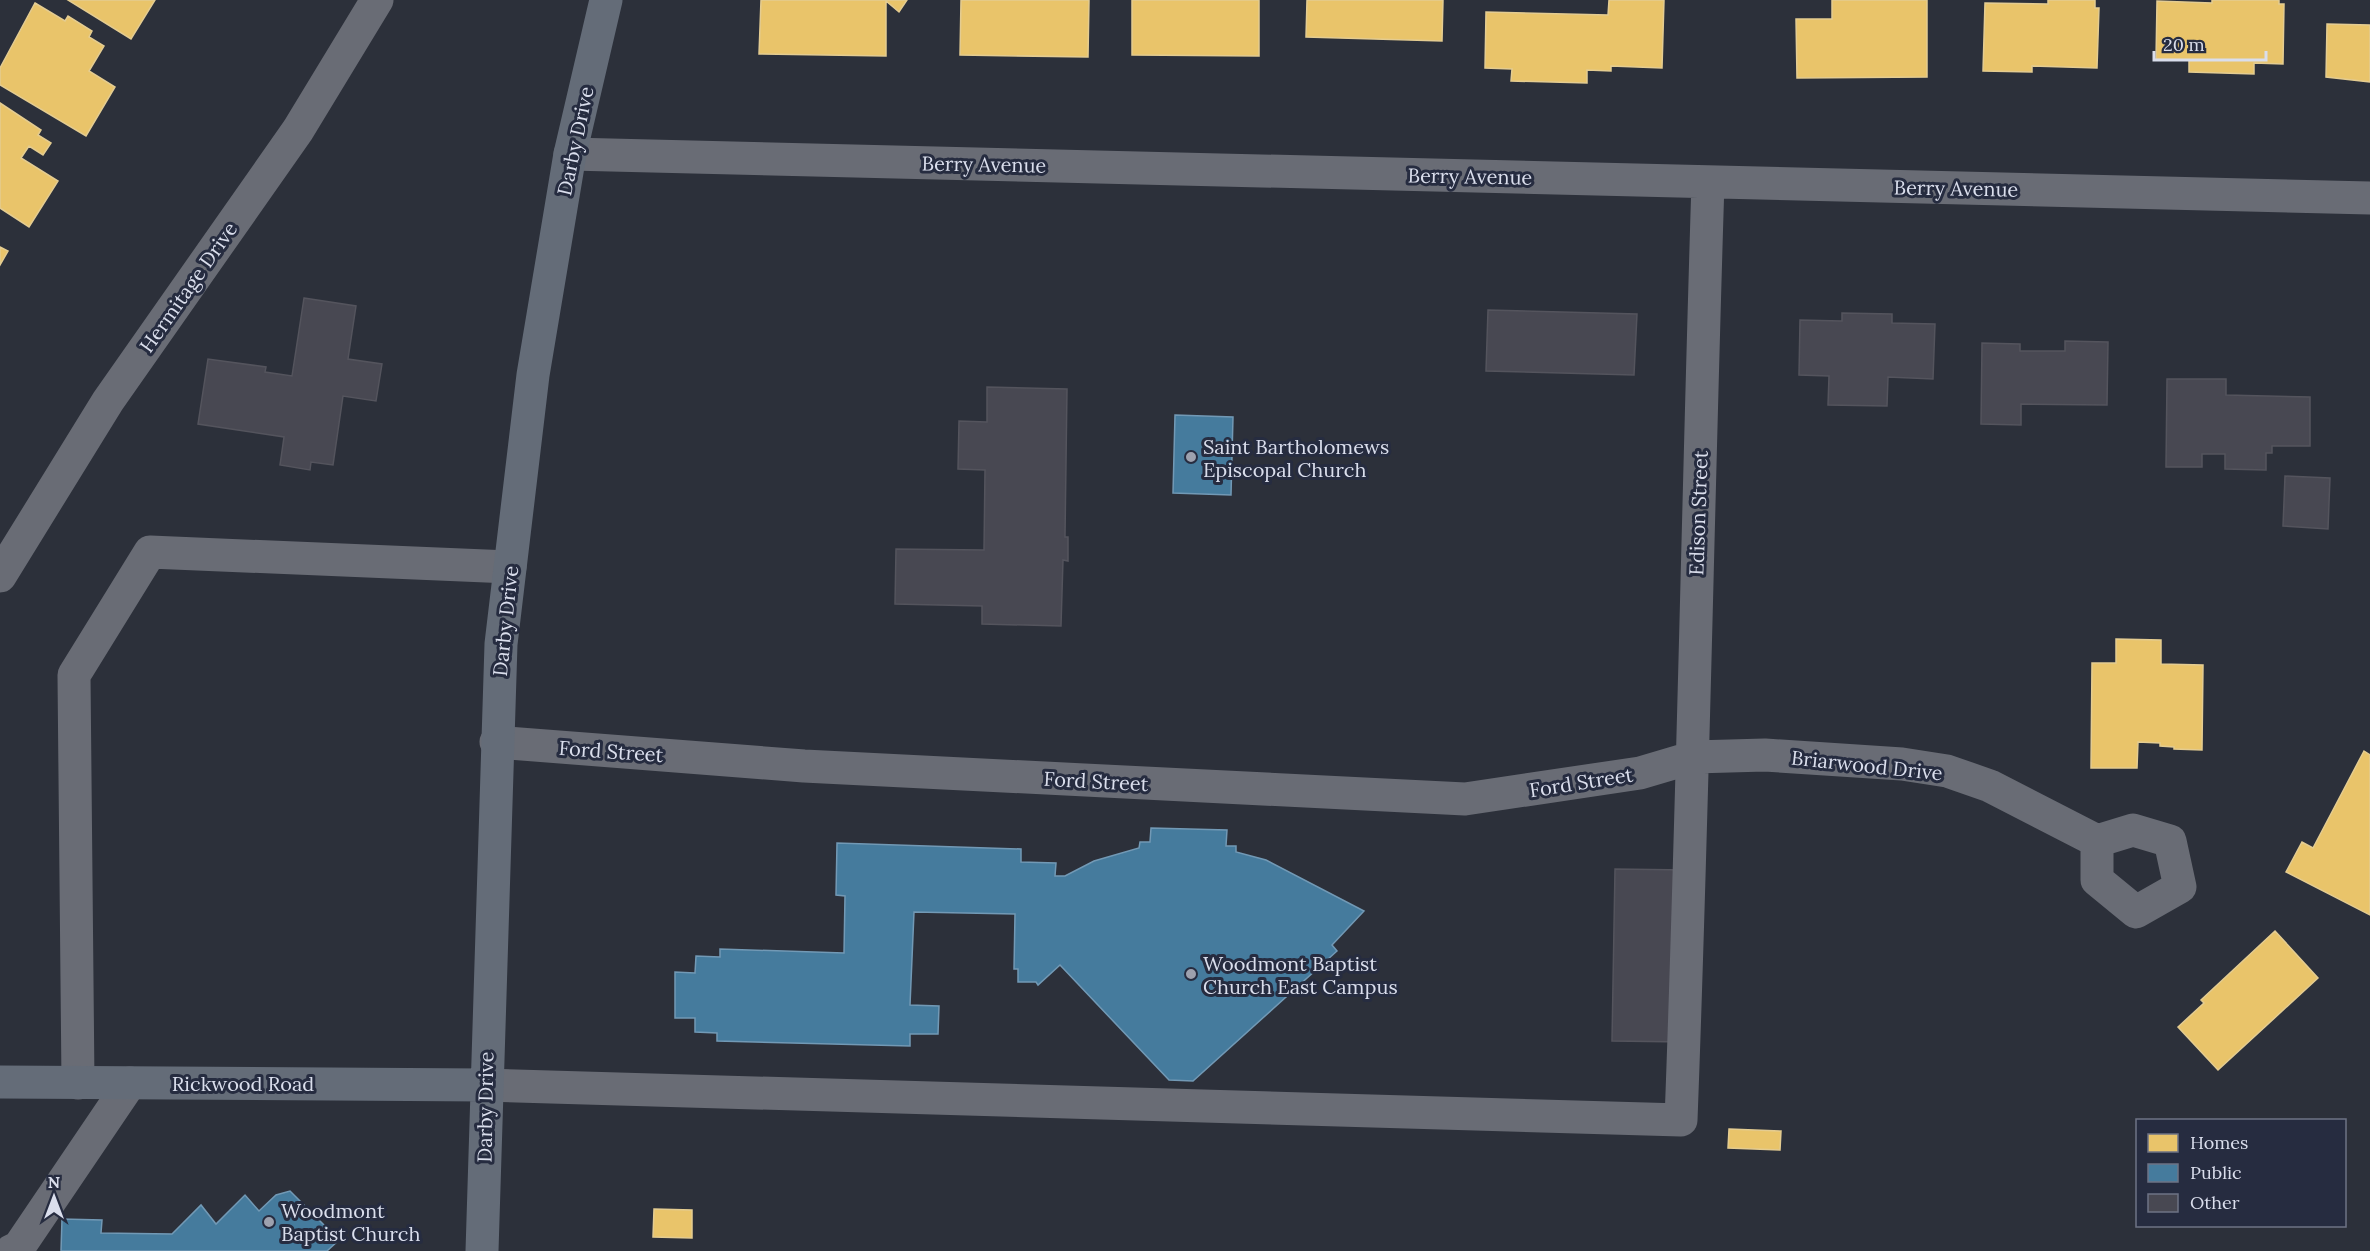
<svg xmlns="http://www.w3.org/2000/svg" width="2370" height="1251" font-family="Lora,serif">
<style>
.homes{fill:#e9c46a;stroke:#e4cc91;stroke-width:1.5}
.public{fill:#457b9d;stroke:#7299b5;stroke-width:1.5}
.building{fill:#484852;stroke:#54545d;stroke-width:1.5}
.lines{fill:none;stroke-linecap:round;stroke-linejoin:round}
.minor{stroke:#696c75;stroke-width:33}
.major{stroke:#646c78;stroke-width:33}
.poi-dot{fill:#9da1ae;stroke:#262c40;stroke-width:2}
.labels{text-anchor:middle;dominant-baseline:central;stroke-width:6;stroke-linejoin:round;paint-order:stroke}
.street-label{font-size:20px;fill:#dadeec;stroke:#262c40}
.poi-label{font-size:20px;fill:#dadeec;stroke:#262c40;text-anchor:start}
</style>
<rect width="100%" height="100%" fill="#2c303a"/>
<path class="homes" d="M68 0H155L131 39Z
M761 0H907L899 12 886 1V56L759 54Z
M961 0H1089L1088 57 960 55Z
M1132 0H1259V56L1132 55Z
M1307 0H1443L1442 41 1306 37Z
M1609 0H1664L1662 68 1611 66V71L1587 70V83L1511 81 1512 69 1485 68 1486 12 1608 15Z
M1832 0H1927V77L1797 78 1796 19H1832Z
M2048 0H2095V8H2099L2097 68 2032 66V72L1983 71 1985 3 2048 4Z
M2212 0H2279V4H2284L2283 64 2254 63V74L2189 72V60L2156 59 2157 1 2212 3Z
M35 3 65 21 68 16 92 31 89 37 104 46 89 71 115 87 86 136 0 85V68Z
M2327 24 2370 25V82L2326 77Z
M0 103 41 130 38 135 51 143 43 155 29 146 21 158 58 181 29 227 0 208Z
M0 247 8 251 0 265Z
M2116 639 2161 640V664L2203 665 2202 750 2174 749V747L2160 746V743L2138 742 2137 768H2091L2092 663H2116Z
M2364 751 2370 755V915L2286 872 2302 842 2313 848Z
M2275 931 2318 978 2218 1070 2178 1027 2204 1003 2201 1000Z
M1729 1129 1781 1131 1780 1150 1728 1148Z
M654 1209 692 1210V1238L653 1237Z"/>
<path class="public" d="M1175 415 1233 417 1231 495 1173 493Z
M1151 828 1227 830 1226 846H1236V852L1266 860 1364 911 1332 945 1337 951 1193 1081 1169 1080 1060 965 1038 985 1036 982H1018V969H1014L1015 914 914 912 910 1005 939 1006 938 1034H910V1046L717 1041V1033L695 1032V1018H675V972L695 973 696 956 720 957V949L844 953 845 896 836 895 837 843 1021 849V862L1056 863 1055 876H1065L1094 861 1139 848 1140 842H1150Z
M290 1191 339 1240 327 1251H61L62 1219 102 1220 101 1233 172 1234 201 1205 216 1224 245 1195 259 1211 276 1195Z"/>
<path class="building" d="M304 298 356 306 348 359 382 364 376 401 343 396 333 465 311 462 310 470 280 465 284 437 198 424 208 359 266 367 265 372 292 376Z
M1488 310 1637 314 1634 375 1486 371Z
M1842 313 1892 314V323L1935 324 1933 379 1888 377 1887 406 1828 405 1829 376 1799 375 1800 320 1842 321Z
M2065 341 2108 342 2107 405 2021 404V425L1981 424 1982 343 2020 344V351H2065Z
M2167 379H2226V395L2310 397V446H2272V453H2266V470L2225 469V454H2202V467H2166Z
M987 387 1067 389 1065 537H1068V561L1063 560 1061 626 982 624V606L895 604 896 549 984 550 985 470 958 469 959 421 987 422Z
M2285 476 2330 478 2328 529 2283 526Z
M1615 869 1686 870 1684 1042 1612 1041Z"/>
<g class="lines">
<path class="minor" d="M570 154 2370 198
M0 576 108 401 298 130 377 0
M496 742 804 766 1465 799 1640 773 1694 757 1765 755 1902 764 1947 771 1990 786 2097 841
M2133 830 2170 841 2180 887 2136 912 2097 880V841Z
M78 1083 74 675 150 552 510 567
M485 1085 1681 1120C1693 807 1698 495 1708 182
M11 1251 19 1247 130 1083"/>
<path class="major" d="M0 1082 485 1085
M482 1251 501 644 533 375 570 154 606 0"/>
</g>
<g class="poi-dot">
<circle cx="1191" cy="457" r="6"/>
<circle cx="1191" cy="974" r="6"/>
<circle cx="269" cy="1222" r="6"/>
</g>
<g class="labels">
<g class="street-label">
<text transform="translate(575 141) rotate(-78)">Darby Drive</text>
<text transform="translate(984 164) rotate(1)">Berry Avenue</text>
<text transform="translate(1470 176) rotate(1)">Berry Avenue</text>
<text transform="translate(1956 188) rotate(1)">Berry Avenue</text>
<text transform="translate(188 287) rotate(-55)">Hermitage Drive</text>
<text transform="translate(1698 513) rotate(-88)">Edison Street</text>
<text transform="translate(505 621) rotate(-84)">Darby Drive</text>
<text transform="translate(611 751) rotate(4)">Ford Street</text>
<text transform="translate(1867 765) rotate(6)">Briarwood Drive</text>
<text transform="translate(1096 781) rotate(3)">Ford Street</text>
<text transform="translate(1581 782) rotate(-9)">Ford Street</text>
<text x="243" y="1083">Rickwood Road</text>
<text transform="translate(485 1107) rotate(-89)">Darby Drive</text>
</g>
<g class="poi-label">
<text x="1203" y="446">Saint Bartholomews<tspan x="1203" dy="23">Episcopal Church</tspan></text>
<text x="1203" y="963">Woodmont Baptist<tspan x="1203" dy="23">Church East Campus</tspan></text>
<text x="281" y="1210">Woodmont<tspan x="281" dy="23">Baptist Church</tspan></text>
</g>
</g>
<rect x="2136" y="1119" width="210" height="108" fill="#262c40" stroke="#6e7385" stroke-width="1.5"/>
<rect x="2148" y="1134" width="30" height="18" fill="#e9c46a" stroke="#6e7385" stroke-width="1.5"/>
<text x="2190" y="1149" font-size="18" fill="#dadeec">Homes</text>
<rect x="2148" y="1164" width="30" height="18" fill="#457b9d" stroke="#6e7385" stroke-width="1.5"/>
<text x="2190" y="1179" font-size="18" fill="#dadeec">Public</text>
<rect x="2148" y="1194" width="30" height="18" fill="#484852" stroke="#6e7385" stroke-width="1.5"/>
<text x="2190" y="1209" font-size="18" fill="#dadeec">Other</text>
<g transform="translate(54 1197)" stroke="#262c40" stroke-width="4.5" paint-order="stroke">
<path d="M0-4.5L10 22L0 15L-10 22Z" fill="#dadeec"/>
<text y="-9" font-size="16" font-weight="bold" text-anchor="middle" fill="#dadeec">N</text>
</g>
<path d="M2154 51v9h112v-9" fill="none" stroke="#dadeec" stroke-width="3"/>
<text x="2163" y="51" font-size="18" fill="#dadeec" stroke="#262c40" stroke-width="4.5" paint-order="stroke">20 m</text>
</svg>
